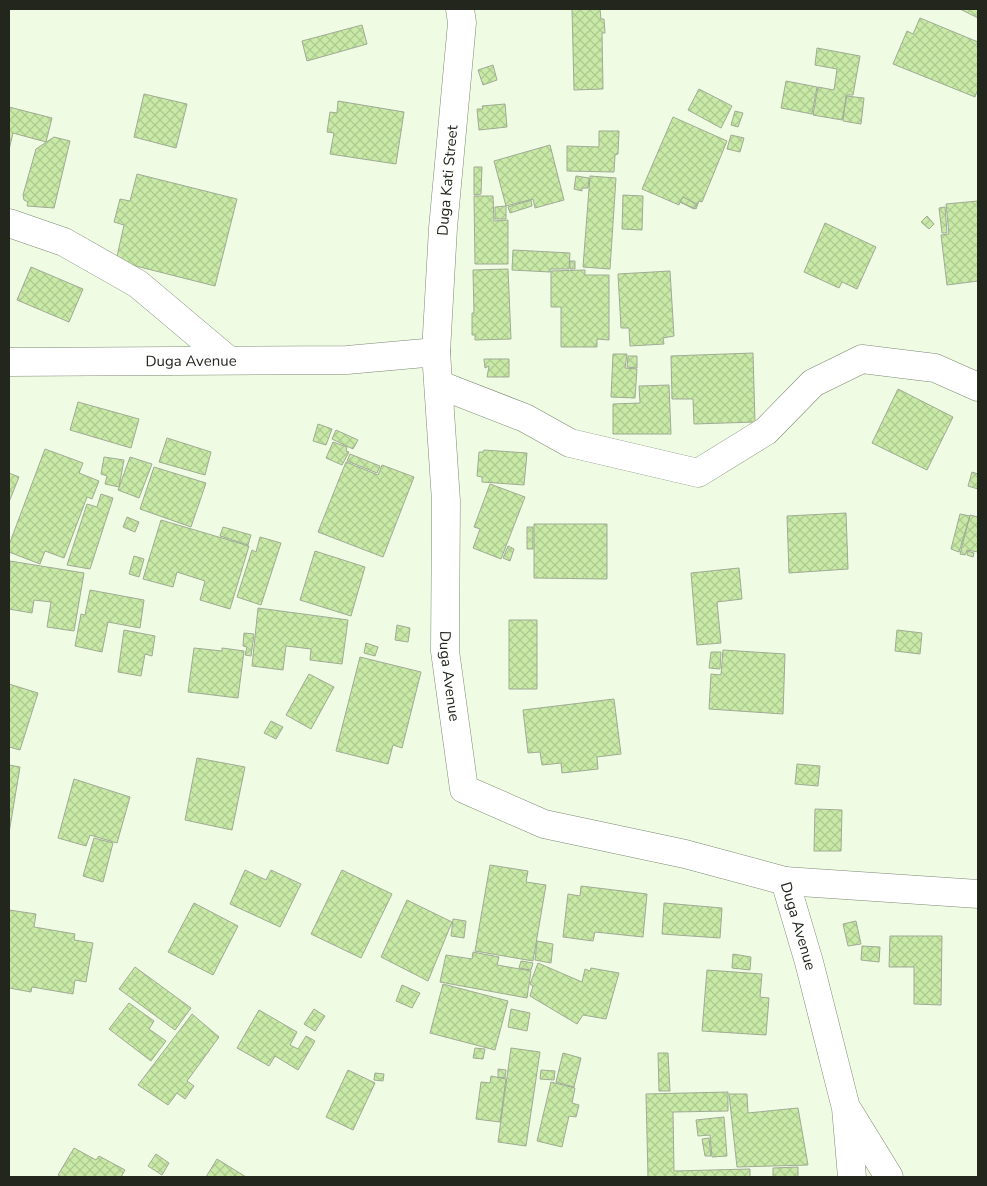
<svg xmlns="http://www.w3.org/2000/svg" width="987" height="1186" font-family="'Nunito Sans',sans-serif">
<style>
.building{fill:url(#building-cross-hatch);stroke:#a0ab95}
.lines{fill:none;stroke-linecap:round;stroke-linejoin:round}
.minor-casing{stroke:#7e8974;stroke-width:29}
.minor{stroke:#fff;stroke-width:28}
.labels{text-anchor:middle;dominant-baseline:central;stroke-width:4;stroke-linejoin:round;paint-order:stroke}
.street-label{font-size:15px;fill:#22261d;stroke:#fff}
</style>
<defs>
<pattern id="building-cross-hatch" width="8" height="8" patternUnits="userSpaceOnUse" patternTransform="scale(1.25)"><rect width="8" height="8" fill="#c9eaa7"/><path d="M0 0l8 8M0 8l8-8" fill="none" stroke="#acc98f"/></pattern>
</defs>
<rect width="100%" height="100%" fill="#effbe3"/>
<path class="building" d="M572 9H600L601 19H604L605 33H602L603 89 574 90Z
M960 9H978V18Z
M920 18 978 42V89L975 97 893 64 907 31 913 34Z
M362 25 367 44 307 61 302 41Z
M817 48 860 56 853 95H847L842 120 813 115 818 87 834 90 837 69 815 65Z
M493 65 497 80 483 85 478 70Z
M786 81 817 87 812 114 781 108Z
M699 89 732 106 721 128 688 110Z
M144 94 187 104 176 148 134 137Z
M846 96 864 98 861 124 843 121Z
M338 101 404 112 396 164 330 154 334 133 327 132 330 112 337 113Z
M505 104 507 127 479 130 477 109H483L482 106Z
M9 107 52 118 46 142 13 133 9 150Z
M735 111 743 113 738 127 731 125Z
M673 117 727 141 702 202 699 201 696 209 680 202 679 205 642 189Z
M599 131H619L618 154 615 155 614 172 567 171V146L599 147Z
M731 135 744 138 740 152 727 149Z
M54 137 70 141 54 208 27 206 28 202 24 200 23 195 36 149Z
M550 145 564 200 535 208 533 199 506 206 494 161Z
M474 167H482L481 194 474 195Z
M137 174 237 199 215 286 116 261 124 225 114 222 120 199 130 201Z
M576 176 589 178 588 188H582V191L574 189Z
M590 176 616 178 610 269 583 267Z
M623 195 643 196 642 230 622 229Z
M474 196H493L494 221 508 220V264H475Z
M683 197 697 204 694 209 680 202Z
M531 200 532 206 510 213 508 207Z
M978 201V281L947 285 941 235 949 234 946 204Z
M506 206V219H495V207Z
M945 207 947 233H942L939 208Z
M927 216 934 224 929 229 921 222Z
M825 223 876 247 857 289 842 282 839 288 804 272Z
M513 250 570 253 569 269H550V272L512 270Z
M570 261H575V269H570Z
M31 267 83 289 69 322 17 300Z
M508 269 511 339 475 340V335H472V313H474L473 270Z
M585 270V275H609V340L597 339V347H561V307H551V271Z
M670 271 674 336 663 338 664 344 630 346 629 328H621L618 274Z
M753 353 755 422 694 424 693 399H672L671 356Z
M613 354H627L625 368 637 369 635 398 611 397Z
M628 356H637V368L627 367Z
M484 359H509V377H487L489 366 485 368Z
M669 385 671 434H613V404L640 403 639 386Z
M898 389 953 417 927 470 872 443Z
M78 402 139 419 131 448 70 430Z
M318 424 332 429 326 445 313 441Z
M336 430 358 440 353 449 332 439Z
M167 438 211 452 205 475 159 462Z
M333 442 347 447 346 451 349 452 342 465 326 458Z
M45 449 83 463 79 473 99 481 92 499 87 497 64 558 45 551 40 564 9 552V545Z
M484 450 527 453 524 485 482 482V477L477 476 479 452H483Z
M350 454 380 466 377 473 347 461Z
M104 457 124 460 119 487 105 484 107 476 101 474Z
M130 457 152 464 139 498 118 490Z
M346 462 378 475 382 465 414 477 383 557 318 532Z
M154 467 206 483 191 527 140 509Z
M972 472 978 474V489L968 486Z
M9 473 19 477 9 502Z
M490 484 525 497 501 559 473 548 480 529 474 527Z
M101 494 113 498 90 569 67 565 87 504 97 507Z
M846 513 848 569 789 573 787 516Z
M960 514 970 516 959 552 951 549Z
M970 515 978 517V552L967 550 965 555 960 554Z
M127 517 139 522 135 532 123 527Z
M161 520 249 546 230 609 200 600 205 581 177 572 173 587 143 579Z
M534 524H607V579L534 578Z
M223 527 251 535 248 545 220 536Z
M527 527H533V549H527Z
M260 537 281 543 261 605 237 597 252 550 256 552Z
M508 546 514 549 510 561 503 558Z
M315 551 365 567 351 616 300 600Z
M967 551 974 553 973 557 967 555Z
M134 556 144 559 139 577 129 574Z
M10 561 84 573 74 631 47 627 51 602 34 600 32 613 9 609Z
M739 568 742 599 717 602 721 643 697 645 691 573Z
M90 590 144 600 140 628 108 622 102 652 75 646 81 614 85 615Z
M258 608 348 620 342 664 310 660 311 649 286 646 283 670 252 666Z
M509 620H537V689H509Z
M397 625 410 628 408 642 395 640Z
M124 630 155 636 152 656 145 654 141 676 118 672Z
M897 630 922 633 920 654 895 651Z
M244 633 254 634 251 656 245 655 247 647 243 646Z
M366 643 378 647 375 656 364 653Z
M194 648 222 651V648L244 651 238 698 188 692Z
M723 650 785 654 783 714 709 709 711 674 721 675Z
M711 652H721L720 669 709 668Z
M360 657 421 672 402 748 393 745 388 764 336 751Z
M309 674 334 687 311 729 286 715Z
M9 684 38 693 20 750 9 747Z
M614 699 621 754 597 757 598 769 562 773 561 763 542 765 540 752 528 753 523 710Z
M271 721 283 727 276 739 264 733Z
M197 758 245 767 232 830 185 820Z
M797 764 820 766 818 786 795 784Z
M9 765 20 767 9 833Z
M74 779 130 797 117 843 90 835 86 846 58 838Z
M815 809 842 810 841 851H814Z
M94 838 113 843 103 882 83 876Z
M490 865 528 871 526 882 546 885 533 961 475 951Z
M245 870 266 880 271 870 301 884 280 927 230 904Z
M342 870 392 894 361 958 311 934Z
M581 886 647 894 643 937 595 932 593 941 563 937 568 894 580 896Z
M407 900 452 922 428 981 381 957Z
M194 903 238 926 213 975 168 952Z
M664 903 722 908 720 938 662 934Z
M9 910 36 914 34 927 75 934 74 940 93 943 86 982 75 980 73 994 32 987 31 992 9 988Z
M453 919 466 921 464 938 451 936Z
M856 921 861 944 848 946 843 924Z
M890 936H942L941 1005 914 1004V967H889Z
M537 941 553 944 551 963 535 960Z
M862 946 880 947 879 962 861 960Z
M473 952 499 957 497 965 531 971 527 998 440 982 446 955 472 959Z
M733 954 751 957 750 970 732 968Z
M521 961 533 963 531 970 519 968Z
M538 963 582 982 585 969 590 971 591 968 619 973 606 1019 583 1015 577 1024 530 996 533 986 530 984Z
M135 967 191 1008 175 1030 119 989Z
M707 970 762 974 760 997 769 998 766 1035 702 1031Z
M443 984 508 1001 495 1050 430 1033Z
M402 985 420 993 412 1008 396 1001Z
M129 1003 154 1021 149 1029 166 1041 151 1061 109 1029Z
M314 1009 325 1016 315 1031 304 1024Z
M511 1009 530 1013 527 1031 508 1027Z
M259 1010 297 1032 290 1045 298 1049 306 1036 315 1041 298 1070 275 1056 269 1066 237 1048Z
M192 1014 219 1037 187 1081 194 1086 185 1099 177 1093 168 1105 138 1085Z
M475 1048 485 1049 483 1059 473 1058Z
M511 1048 540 1052 526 1146 498 1142Z
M563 1053 581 1058 574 1087 556 1082Z
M658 1053H668L670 1091H659Z
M498 1069 506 1070 505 1078 498 1077Z
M348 1070 375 1083 353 1130 326 1117Z
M541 1070 555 1071 554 1080 540 1079Z
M375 1073 384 1074 383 1081 374 1080Z
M491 1076 506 1079 500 1122 476 1119 481 1082 490 1083Z
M551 1082 575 1088 572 1103 579 1105 576 1117 569 1116 562 1147 537 1141Z
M728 1092V1111L673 1112 674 1171 750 1169V1177H648L646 1094Z
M729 1094H747L748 1113 798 1108 808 1165 737 1167Z
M724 1117 727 1156 712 1157 710 1135 698 1136 696 1120Z
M709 1138 711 1156H705L702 1139Z
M74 1148 96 1160 99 1156 125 1170 121 1177H62L58 1175Z
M156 1154 169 1163 162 1175 148 1166Z
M217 1159 246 1177H206Z
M798 1167V1177H773V1168Z"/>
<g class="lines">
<g class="minor-casing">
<g id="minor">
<path d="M9 223 64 242 138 284 227 359"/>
<path id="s1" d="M436 352 443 228 462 23 460 9"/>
<path id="s2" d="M9 362 347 360 436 352 446 501 445 651 464 789 544 824 685 854 785 881 809 962 846 1108 852 1177"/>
<path d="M440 385 525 418 570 443 698 473 766 431 813 383 862 359 935 368 978 387"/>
<path d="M785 881 978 894"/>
<path d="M849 1112 889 1177"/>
</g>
</g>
<use href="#minor" class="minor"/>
</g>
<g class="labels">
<g class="street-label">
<text stroke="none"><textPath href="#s1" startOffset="172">Duga Kati Street</textPath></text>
<text stroke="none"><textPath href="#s2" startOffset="182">Duga Avenue</textPath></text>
<text stroke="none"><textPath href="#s2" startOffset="752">Duga Avenue</textPath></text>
<text stroke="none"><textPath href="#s2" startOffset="1248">Duga Avenue</textPath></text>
</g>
</g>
<rect width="987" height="1186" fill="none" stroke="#22261d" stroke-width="20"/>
</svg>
